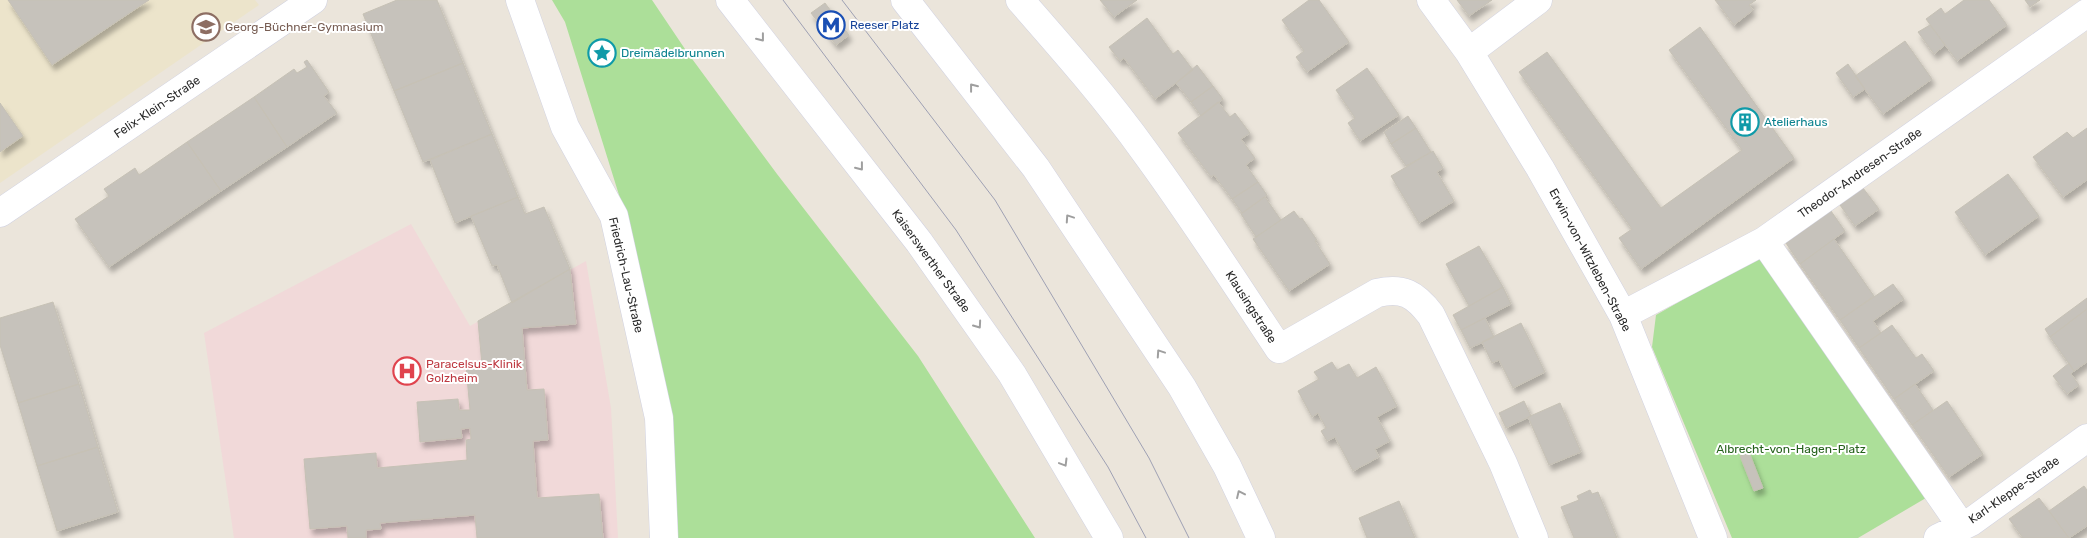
<svg xmlns="http://www.w3.org/2000/svg" width="2087" height="538" font-family="Rubik,sans-serif">
<style>
.education{fill:#ece4cb}
.medical{fill:#f1d9d9}
.green{fill:#acdf99}
.building{fill:#c6c2bb;stroke:#c6c1b5;filter:url(#shadow)}
.lines{fill:none;stroke-linecap:round;stroke-linejoin:round}
.minor-casing{stroke:#d1d2e1;stroke-width:29}
.minor{stroke:#fff;stroke-width:28}
.tram{stroke:#9ea0b3;stroke-width:1}
.oneway{stroke:#9f9f9f}
.labels{text-anchor:middle;dominant-baseline:central;stroke-width:4;stroke-linejoin:round;paint-order:stroke}
.transit-label{font-size:12px;fill:#164399;stroke:#fff;text-anchor:start}
.education-label{font-size:12px;fill:#785e54;stroke:#fff;text-anchor:start}
.culture-label{font-size:12px;fill:#0d838f;stroke:#fff;text-anchor:start}
.street-label{font-size:12px;fill:#292929;stroke:#fff}
.health-label{font-size:12px;fill:#be3a42;stroke:#fff;text-anchor:start}
.park-label{font-size:12px;fill:#26621c;stroke:#fff}
</style>
<defs>
<filter id="shadow"><feDropShadow dx="3" dy="5.5" stdDeviation="2.5" flood-color="#0004"/></filter>
</defs>
<rect width="100%" height="100%" fill="#ebe5db"/>
<path class="education" d="M0 0H255L259 5 0 183Z"/>
<path class="medical" d="M411 224 470 326 586 261 611 408 618 538H234L204 333Z"/>
<path class="green" d="M552 0H652L687 52 777 174 918 356 1035 538H674L624 211 565 22Z
M1763 254 1931 495 1858 538H1732L1652 347 1656 315Z"/>
<path class="building" d="M8 0H149L52 65Z
M397 0H437L463 63 394 91 363 14Z
M1100 0H1137L1114 17Z
M1309 0H1319L1349 42 1307 72 1296 57 1304 51 1282 20Z
M1457 0H1492L1469 16Z
M1715 0H1756L1749 5 1753 10 1734 25Z
M1964 0H1989L2007 25 1957 61 1926 19 1941 8 1945 14Z
M2025 0H2040L2030 7Z
M825 3 849 35 836 45 811 13Z
M1147 18 1173 54 1178 50 1193 70 1155 99 1124 58 1120 61 1109 47Z
M1930 25 1945 45 1934 54 1918 32Z
M1700 27 1794 158 1641 269 1619 238 1632 229 1519 72 1547 52 1661 208 1742 150 1669 50Z
M1905 41 1932 79 1883 114 1855 76Z
M307 60 329 92 324 96 337 113 287 147 254 97 294 69 297 73 307 67 304 62Z
M463 63 492 134 423 162 394 91Z
M1848 64 1865 89 1853 97 1836 73Z
M1197 65 1213 86 1191 102 1176 83Z
M1367 68 1399 115 1360 141 1348 123 1355 118 1336 90Z
M1213 86 1223 99 1201 116 1191 102Z
M254 97 287 147 221 191 187 142Z
M1218 102 1230 117 1235 113 1250 133 1241 139 1255 158 1246 165 1258 182 1232 199 1214 175 1211 177 1178 133Z
M0 103 23 136 0 152Z
M1408 116 1416 128 1391 144 1384 132Z
M1416 128 1431 152 1406 166 1391 144Z
M2087 128V180L2063 197 2033 157 2067 132 2073 138Z
M492 134 518 197 455 223 430 160Z
M187 142 221 191 109 267 75 219 109 196 104 189 135 168 139 175Z
M1433 151 1443 168 1437 172 1454 201 1419 223 1391 176Z
M2008 174 2039 216 1985 255 1955 212Z
M1258 182 1267 195 1242 213 1232 199Z
M1863 188 1879 209 1855 226 1840 205Z
M518 197 525 214 544 207 570 269 512 303 497 265 492 266 471 216Z
M1265 197 1281 220 1256 237 1241 214Z
M1294 211 1300 219 1302 218 1317 240 1315 241 1330 264 1289 291 1253 239Z
M1831 211 1845 231 1800 264 1786 243Z
M1834 239 1874 296 1840 320 1800 264Z
M1479 246 1503 287 1469 306 1446 264Z
M570 269 576 324 522 328 527 390 544 389 548 440 533 441 537 498 599 494 603 538H477L475 515 380 523 381 529 366 530V538H348L347 526 310 529 304 459 376 453 377 468 467 460 466 440 471 439 470 428 461 429 462 438 420 442 417 402 458 399 459 410H470L466 366 482 365 478 321Z
M1893 284 1904 299 1873 321 1881 333 1859 348 1840 320Z
M1503 287 1511 304 1461 330 1453 315Z
M2087 298V309L2050 337 2045 329Z
M53 302 79 384 18 403 0 345V318Z
M2087 309V362L2074 371 2050 337Z
M1485 318 1494 337 1470 348 1461 330Z
M1521 323 1545 372 1513 388 1499 360 1492 363 1482 342Z
M1892 325 1916 358 1922 354 1934 371 1894 399 1859 348Z
M1332 362 1337 370 1349 364 1357 378 1376 367 1397 406 1377 417 1390 441 1375 449 1379 457 1353 471 1335 437 1327 441 1321 431 1326 428 1318 413 1312 417 1298 391 1319 379 1314 372Z
M2069 363 2074 371 2071 374 2079 385 2067 394 2053 376Z
M79 384 98 447 37 466 18 403Z
M1915 384 1933 410 1912 425 1894 399Z
M1524 401 1531 416 1506 428 1499 413Z
M1947 401 1983 454 1949 477 1912 425Z
M1560 403 1581 452 1549 465 1528 417Z
M98 447 118 512 57 531 37 466Z
M1749 452 1763 488 1754 491 1740 456Z
M2084 486 2087 490V526L2069 538 2049 511Z
M1590 490 1592 494 1598 492 1617 538H1574L1561 507 1579 500 1577 496Z
M2039 498 2049 511 2069 538H2023L2009 519Z
M1399 501 1415 538H1367L1359 518Z"/>
<g class="lines">
<g class="minor-casing">
<path id="minor" d="M520 0 565 127 614 216 659 418 664 538
M730 0 919 242 1012 374 1109 538
M905 0 1036 168 1182 387 1227 466 1261 538
M1020 0C1063 49 1107 99 1145 152 1192 216 1235 283 1279 349L1377 293C1403 287 1415 294 1431 315L1503 463 1534 538
M1431 0 1469 52 1540 168 1623 315 1713 538
M1469 52 1538 0
M0 213 313 0
M1764 241 1962 527
M1623 315 1764 241 2087 13
M1938 538 1971 522 2087 438"/>
</g>
<use href="#minor" class="minor"/>
<path class="tram" d="M783 0 956 230 1108 467 1146 538
M842 0 995 200 1149 458 1189 538"/>
</g>
<defs><path id="oneway-chevron" d="M-2-3.5L2.5 0L-2 3.5" fill="none" stroke-width="1.6" stroke-linecap="round" stroke-linejoin="round" transform="scale(1.25)"/></defs>
<g class="oneway">
<use href="#oneway-chevron" transform="translate(761 38) rotate(52)"/>
<use href="#oneway-chevron" transform="translate(973 87) rotate(-128)"/>
<use href="#oneway-chevron" transform="translate(860 167) rotate(52)"/>
<use href="#oneway-chevron" transform="translate(1069 218) rotate(-124)"/>
<use href="#oneway-chevron" transform="translate(978 325) rotate(55)"/>
<use href="#oneway-chevron" transform="translate(1160 353) rotate(-124)"/>
<use href="#oneway-chevron" transform="translate(1064 463) rotate(59)"/>
<use href="#oneway-chevron" transform="translate(1240 494) rotate(-115)"/>
</g>
<defs>
<g id="metro-ring" transform="scale(1.4375)"><circle r="9.5" fill="#fff" stroke="#1a4fb4" stroke-width="1.5"/><path d="M-5.5 5V-5H-3L0 0L3-5H5.5V5H3V-.5L0 4L-3-.5V5Z" fill="#1a4fb4"/></g>
<g id="school-ring" transform="scale(1.4375)"><circle r="9.5" fill="#fff" stroke="#8d6e63" stroke-width="1.5"/><path d="M0-5L7-2L0 1L-7-2ZM-4 1L0 2.5L4 1V4Q0 6-4 4Z" fill="#8d6e63"/></g>
<g id="sight-ring" transform="scale(1.4375)"><circle r="9.5" fill="#fff" stroke="#0f9aa8" stroke-width="1.5"/><path d="M0-6L1.8-2.2L6-1.7L2.9 1.2L3.7 5.4L0 3.3L-3.7 5.4L-2.9 1.2L-6-1.7L-1.8-2.2Z" fill="#0f9aa8"/></g>
<g id="building-ring" transform="scale(1.4375)"><circle r="9.5" fill="#fff" stroke="#0f9aa8" stroke-width="1.5"/><path d="M-4-6H4V6H1V3H-1V6H-4ZM-2.5-4.3h1.7v1.8h-1.7ZM.8-4.3h1.7v1.8H.8ZM-2.5-1h1.7V.8h-1.7ZM.8-1h1.7V.8H.8Z" fill="#0f9aa8"/></g>
<g id="hospital-ring" transform="scale(1.4375)"><circle r="9.5" fill="#fff" stroke="#e0444e" stroke-width="1.5"/><path d="M-5-5h3v3.5h4V-5h3V5h-3V1.5h-4V5h-3Z" fill="#e0444e"/></g>
</defs>
<g fill-rule="evenodd">
<use href="#metro-ring" x="831" y="25"/>
<use href="#school-ring" x="206" y="27"/>
<use href="#sight-ring" x="602" y="53"/>
<use href="#building-ring" x="1745" y="122"/>
<use href="#hospital-ring" x="407" y="371"/>
</g>
<g class="labels">
<g class="transit-label">
<text x="850" y="25">Reeser Platz</text>
</g>
<g class="education-label">
<text x="225" y="27">Georg-Büchner-Gymnasium</text>
</g>
<g class="culture-label">
<text x="621" y="53">Dreimädelbrunnen</text>
<text x="1764" y="122">Atelierhaus</text>
</g>
<g class="street-label">
<text transform="translate(157 107) rotate(-34)">Felix-Klein-Straße</text>
<text transform="translate(1860 173) rotate(-35)">Theodor-Andresen-Straße</text>
<text transform="translate(1590 260) rotate(62)">Erwin-von-Witzleben-Straße</text>
<text transform="translate(931 261) rotate(54)">Kaiserswerther Straße</text>
<text transform="translate(626 275) rotate(77)">Friedrich-Lau-Straße</text>
<text transform="translate(1251 307) rotate(57)">Klausingstraße</text>
<text transform="translate(2014 490) rotate(-35)">Karl-Kleppe-Straße</text>
</g>
<g class="health-label">
<text x="426" y="364">Paracelsus-Klinik<tspan x="426" dy="14">Golzheim</tspan></text>
</g>
<g class="park-label">
<text x="1791" y="449">Albrecht-von-Hagen-Platz</text>
</g>
</g>
</svg>
